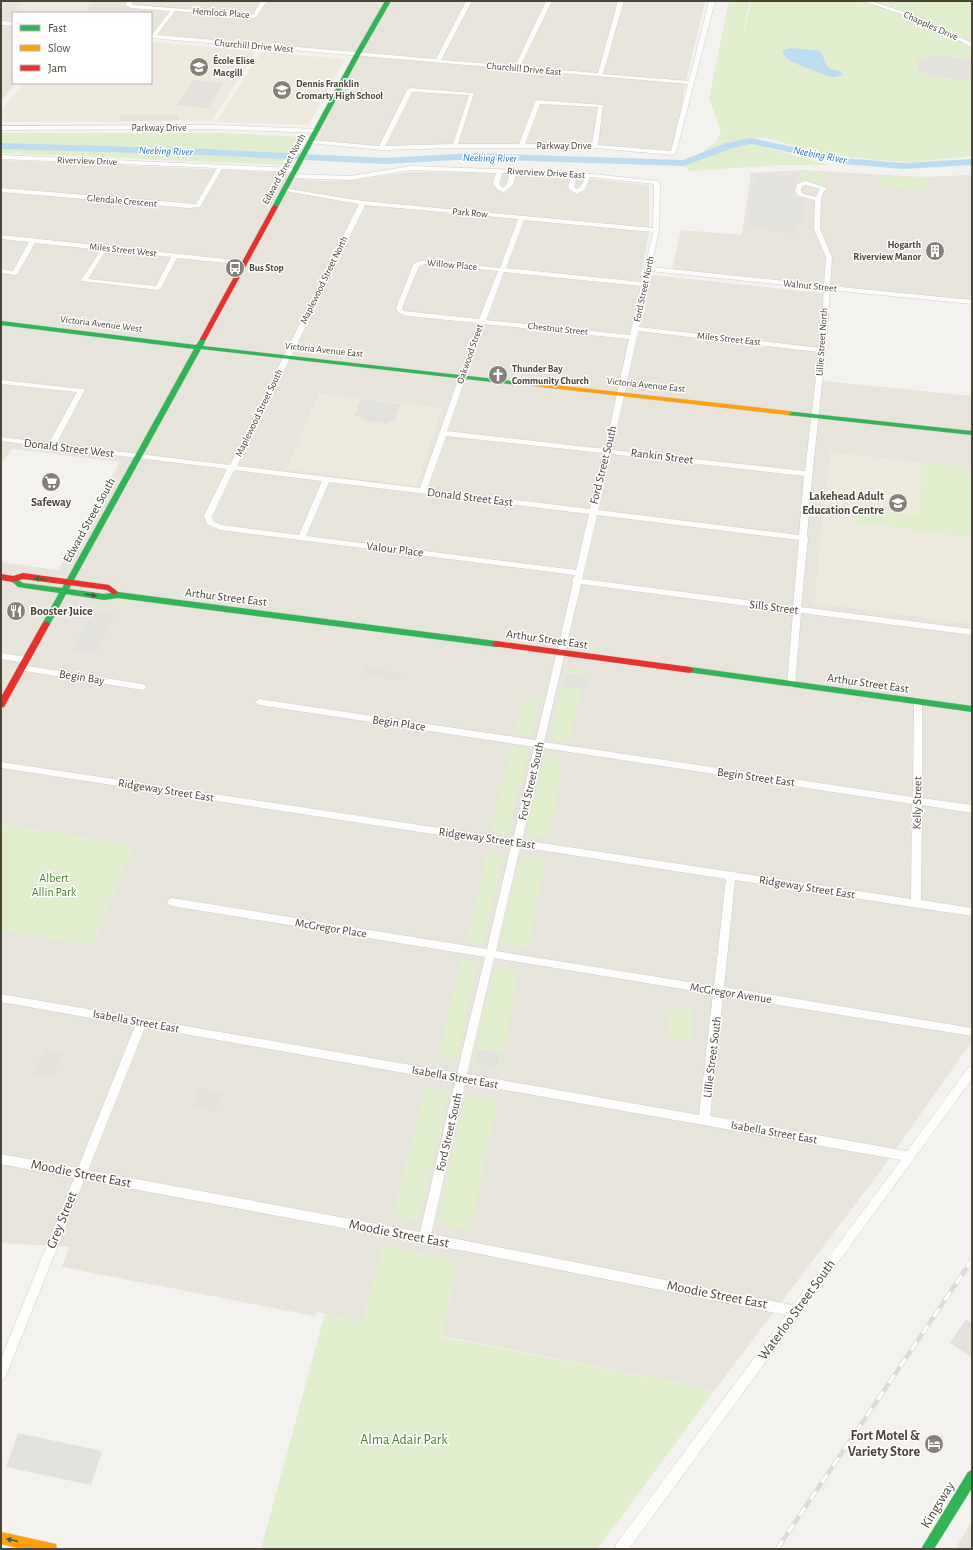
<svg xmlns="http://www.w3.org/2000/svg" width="973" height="1550" font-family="'Alegreya Sans',sans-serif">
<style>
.residential{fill:#e7e4db}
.education{fill:#eee9dd}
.green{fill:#e0eecd}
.parking{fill:#e3e1dc}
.water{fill:#bcdcf2}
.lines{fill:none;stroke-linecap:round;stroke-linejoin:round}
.river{fill:#bcdcf2;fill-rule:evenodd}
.street-casing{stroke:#d0cec9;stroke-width:1}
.fast-casing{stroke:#d3cfc4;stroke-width:1}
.slow-casing{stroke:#d3cfc4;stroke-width:1}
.jam-casing{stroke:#d3cfc4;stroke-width:1}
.street{fill:#fdfdfc;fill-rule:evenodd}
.fast{fill:#30b455;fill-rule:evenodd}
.slow{fill:#ff9f0a;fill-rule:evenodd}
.jam{fill:#e5322d;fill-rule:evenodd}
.rail-casing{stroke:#dadada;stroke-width:4.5}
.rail{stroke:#fff;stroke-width:3;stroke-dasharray:10;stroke-linecap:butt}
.oneway{fill:#44603f}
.labels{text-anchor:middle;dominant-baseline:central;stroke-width:3;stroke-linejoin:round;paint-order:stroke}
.far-street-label{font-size:10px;fill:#4b4438;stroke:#fff}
.far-poi-label{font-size:10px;font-weight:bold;fill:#4b4438;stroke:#fff;text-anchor:start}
.far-water-label{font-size:11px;font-style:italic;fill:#2979b4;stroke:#fff}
.street-label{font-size:12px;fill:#4b4438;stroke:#fff}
.poi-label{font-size:12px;font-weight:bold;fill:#4b4438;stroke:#fff;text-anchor:end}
.park-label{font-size:12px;fill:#488127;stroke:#fff}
.near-street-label{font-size:14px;fill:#4b4438;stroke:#fff}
.near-poi-label{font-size:14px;font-weight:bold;fill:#4b4438;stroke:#fff;text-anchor:end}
.near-park-label{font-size:14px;fill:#488127;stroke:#fff}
</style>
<rect width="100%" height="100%" fill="#f3f2ee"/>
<path class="residential" d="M1 1H31L21 13H13V83H16L1 101Z
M93 1H705L685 85 674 154 593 147H381L312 141 358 53 151 34V13H84Z
M1 160 293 173 290 178 323 181 353 180 411 172 506 173 581 178 649 185V233L641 274 829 294 824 381 972 396V1041L884 1166 715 1390 442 1336 458 1261 384 1246 362 1321 317 1312 315 1316 62 1267 69 1247 1 1243V930L92 945 134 845 1 824V562L58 570 120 462 12 449 1 465Z
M801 170 920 177 972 175V300L672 270 681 230 742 235 751 173Z
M972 1521V1549H955Z"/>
<path class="education" d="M24 1H94L84 13H14Z
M151 42 256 51 212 121 1 122V111L23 83H151Z
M261 52 345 59 308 125 216 122Z
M319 393 443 408 416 486 286 469Z
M830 452 972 468V624L815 603 820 539Z"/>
<path class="green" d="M729 1H750L742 38 752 1H860L913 17 886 5 871 1H972V156L915 162 875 160 827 154 766 138H751V141L730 145 703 155 704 151 717 141 721 132 709 98Z
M1 133H221L304 137 296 149 289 165 1 153Z
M752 144 829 165H782L689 171 685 165C708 159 728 146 752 144Z
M803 172 826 173 822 183 801 179Z
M876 176 928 177V191L880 186Z
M921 462 972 468V538L855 522 857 508 920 516Z
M565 668 586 671 569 742 559 741 550 736Z
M523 698 540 700 532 736 514 733Z
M512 746 529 748 508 835 491 832Z
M544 756 563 759 549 838 526 834Z
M1 824 134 845 92 945 1 930Z
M487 852 504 855 483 944 466 941Z
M520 856 546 860 528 948 500 944Z
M461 959 479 961 455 1061 438 1058Z
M494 967 519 971 499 1069 472 1065Z
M684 1006 691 1007V1014L694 1016 691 1042 674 1040 675 1033 667 1031 669 1012 677 1011Z
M425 1087 450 1091 418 1221 392 1216Z
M466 1094 498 1099 470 1230 436 1224Z
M384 1246 458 1261 442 1337 715 1390 597 1549H261L325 1313 362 1321Z"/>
<path class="parking" d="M935 55 972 60V81L931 76 917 70V59Z
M193 80 224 83 208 108 176 105Z
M120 115H179L178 120 119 121Z
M755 174 794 177 792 198 806 199 803 223 789 222 788 226 797 227 796 233 747 228Z
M361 399 401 404 394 422 387 421 386 424 361 420 362 417 354 416Z
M91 612 114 615 95 653 72 650Z
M367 666 388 669 387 671 401 673 399 680 363 675Z
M565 673 588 676 585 689 562 686Z
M477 1049 500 1052 497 1068 474 1064Z
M45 1050 63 1052 53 1078 34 1075Z
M199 1089 222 1093 216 1112 193 1108Z
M966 1319 972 1323V1358L950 1343Z
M18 1433 102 1451 91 1485 6 1467Z"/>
<path class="water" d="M792 48 819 51C825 56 824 65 829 68 834 71 840 69 843 75L835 77H831C821 73 789 63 785 56 783 54 783 52 783 50Z"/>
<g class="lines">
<path class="river" d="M751 138 844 158 903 163 972 159V165L903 169 844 164 751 144 733 148 684 166 474 159 385 164 206 155 1 149V143L206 149 385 158 474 153 683 160 726 143Z"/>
<g class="street-casing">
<path id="street" d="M127 1H133L132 5 253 14 261 1H267L256 17 254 18 175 11 157 35 436 59 466 1H472L441 60 515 66 546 1H552L520 67 598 73 618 1H624L603 74 689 81 709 1H715L676 153 673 155 595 148H455L381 150 309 143V141L311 140 379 146 407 90 410 88 474 93 458 144H519L535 102 538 100 603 105 598 145 671 151 688 84 151 38V34L152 35 170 11 131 8 125 5ZM412 92 469 95 453 144 385 146ZM540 104 598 107 592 144H525Z
M863 1H871L919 17 972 43V47L915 19Z
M1 21 13 22V26L1 25Z
M213 125 317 129 320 131 317 133 213 129 1 130V126Z
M1 155 294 168 297 170 294 172 222 169 200 207 189 208 1 192V188L196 204 217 168 1 159Z
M411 166 574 172 658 181 660 185 659 230 651 267 824 285 826 257 814 229 815 200 799 196 795 191 797 184 806 181 827 188 823 193 821 199 820 229 832 257 830 286 972 300V304L830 290C825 372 813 454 807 536L808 538 801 607 972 629V635L801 613 795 685 791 688 787 685 793 612 581 584 544 742 913 797 914 702 918 699 922 702V798L972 805V813L922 805 921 900 972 908V916L735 880 724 987 972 1028V1036L723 996 710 1116 907 1151 968 1068 972 1066V1079L629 1549H615L616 1544 786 1315 424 1243 84 1180 5 1378 1 1380V1359L74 1178 1 1164V1154L78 1168 135 1026 1 1002V994L457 1073 485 957 172 906 169 905 167 902 169 899 172 898 487 949 511 846 1 768V762L513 839 534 747 259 705 255 702 259 699 536 740 573 583 572 581 575 575 220 530 207 524 204 516 227 469 1 441V437L49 443 77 392 1 384V380L83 389 85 390 56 444 230 465 359 204 285 191 283 190V188L363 201 653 228 654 184 590 177 585 189 577 194 571 191 568 187 571 176 516 174 513 185 504 192 498 190 493 184 496 173 411 170 350 180 292 178 289 176 292 174 350 176ZM502 173H510L507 184 503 188 499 184ZM577 176 585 177 580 187 577 189 574 187ZM806 185 820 189 816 197 803 194 801 191 802 186ZM365 205 518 219 500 268 425 260 417 262 413 265 396 308 399 313 407 316 478 323 420 488 237 466ZM524 220 653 232 642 282 506 268ZM425 264 498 271 479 319 404 311 402 308 419 266ZM650 271 824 289 820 348 639 327ZM504 272 641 286 630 335 486 320ZM484 324 629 339 605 449 447 431ZM638 331 819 352 805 471 612 450ZM446 436 603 453 590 509 427 489ZM611 454 804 476 799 535 598 510ZM234 470 322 481 299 535 221 525 213 521 212 516ZM329 482 589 514 576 570 306 536ZM597 515 799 540 793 606 582 579ZM543 748 912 804 911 899 522 840ZM520 847 726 879 714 986 496 951ZM494 958 713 994 699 1115 467 1074ZM145 1027 455 1082 420 1232 88 1170ZM465 1083 901 1160 793 1305 431 1234Z
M1 235 245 261 248 263 245 265 177 258 161 288 158 290 82 281 81 280 101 250 35 243 18 273 15 275 1 273V269L13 271 29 242 1 239ZM106 250 171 257 156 286 88 279Z
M1 653 26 657 30 660 26 663 1 659Z
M21 665 143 684 147 687 143 690 18 670 17 668Z"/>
</g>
<g class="fast-casing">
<path id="fast" d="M385 1H391L360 55 278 207 273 208 272 207 354 55Z
M1 321 196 345 201 338 203 337 206 339 203 346 520 382V384L518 385 201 349 69 589 104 594 118 592 496 641 499 642 500 644 499 646 496 647 118 598 104 600 66 594 49 626H43L42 624 59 593 18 587 9 579 13 576 23 583 62 588 194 349 1 325Z
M785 411 972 431V435L788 415 784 413Z
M690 667 972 706V712L687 672 686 670Z
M972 1470V1488L934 1549H921L968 1472Z"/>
</g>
<g class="slow-casing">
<path id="slow" d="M518 381 788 411 792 413 788 415 516 384V382Z
M1 1532 51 1543 56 1544 57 1549H22L1 1544Z"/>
</g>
<g class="jam-casing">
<path id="jam" d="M275 205 278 207 206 339 205 340H201L200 339 272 207Z
M23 573 109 585 118 592 114 595 107 590 23 579 13 582 1 580V574L13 576Z
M46 621 50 624 4 707 1 708V697L42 624Z
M496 641 690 667 694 670 690 673 493 646 492 644 493 642Z"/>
</g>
<use href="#street" class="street"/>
<use href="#fast" class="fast"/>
<use href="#slow" class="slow"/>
<use href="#jam" class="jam"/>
<g class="rail-casing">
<path id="rail" d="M777 1549 972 1260"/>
</g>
<use href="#rail" class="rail"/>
</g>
<defs><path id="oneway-solid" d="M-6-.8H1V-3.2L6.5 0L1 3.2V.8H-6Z"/></defs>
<g class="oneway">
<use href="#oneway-solid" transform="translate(40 579) rotate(-173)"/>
<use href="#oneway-solid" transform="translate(91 595) rotate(8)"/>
<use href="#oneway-solid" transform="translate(12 1540) rotate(-167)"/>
</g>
<defs>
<g id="school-disc" transform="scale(1)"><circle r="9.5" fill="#868178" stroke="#fff"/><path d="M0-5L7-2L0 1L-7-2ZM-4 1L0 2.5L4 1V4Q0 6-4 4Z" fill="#fff"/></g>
<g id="building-disc" transform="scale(1)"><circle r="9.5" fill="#868178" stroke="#fff"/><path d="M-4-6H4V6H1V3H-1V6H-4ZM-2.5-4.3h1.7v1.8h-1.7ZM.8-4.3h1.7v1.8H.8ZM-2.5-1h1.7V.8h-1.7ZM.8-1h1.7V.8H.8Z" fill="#fff"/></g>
<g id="bus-disc" transform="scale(1)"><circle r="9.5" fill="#868178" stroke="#fff"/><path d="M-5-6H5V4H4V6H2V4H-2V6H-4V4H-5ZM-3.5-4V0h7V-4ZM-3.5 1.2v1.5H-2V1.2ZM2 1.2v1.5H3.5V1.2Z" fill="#fff"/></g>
<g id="church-disc" transform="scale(1)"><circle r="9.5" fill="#868178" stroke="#fff"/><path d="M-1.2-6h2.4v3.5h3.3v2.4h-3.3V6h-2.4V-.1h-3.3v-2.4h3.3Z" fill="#fff"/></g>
<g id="supermarket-disc" transform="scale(1)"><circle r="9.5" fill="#868178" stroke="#fff"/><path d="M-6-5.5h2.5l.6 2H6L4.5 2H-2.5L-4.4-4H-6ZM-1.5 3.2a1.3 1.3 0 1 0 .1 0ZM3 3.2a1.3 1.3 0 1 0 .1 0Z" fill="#fff"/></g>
<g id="restaurant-disc" transform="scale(1)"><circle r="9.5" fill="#868178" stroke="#fff"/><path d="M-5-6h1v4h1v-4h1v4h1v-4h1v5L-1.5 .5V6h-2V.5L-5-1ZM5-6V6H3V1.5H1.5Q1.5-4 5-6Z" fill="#fff"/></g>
<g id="hotel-disc" transform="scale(1)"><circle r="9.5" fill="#868178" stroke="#fff"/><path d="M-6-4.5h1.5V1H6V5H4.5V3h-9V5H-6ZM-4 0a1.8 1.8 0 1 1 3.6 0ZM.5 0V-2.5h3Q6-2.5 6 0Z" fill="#fff"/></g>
</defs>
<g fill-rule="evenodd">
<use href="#school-disc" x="199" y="67"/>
<use href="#school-disc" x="282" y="90"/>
<use href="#building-disc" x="935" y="251"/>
<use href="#bus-disc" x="235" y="268"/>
<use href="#church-disc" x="498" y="375"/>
<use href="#supermarket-disc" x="51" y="482"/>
<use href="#school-disc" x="898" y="503"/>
<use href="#restaurant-disc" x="16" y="611"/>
<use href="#hotel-disc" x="934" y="1444"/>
</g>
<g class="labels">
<g class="far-street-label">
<text transform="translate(221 13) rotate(4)">Hemlock Place</text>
<text transform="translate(931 26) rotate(24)">Chapples Drive</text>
<text transform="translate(254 46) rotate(5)">Churchill Drive West</text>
<text transform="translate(524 69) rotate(5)">Churchill Drive East</text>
<text x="159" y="128">Parkway Drive</text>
<text x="564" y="146">Parkway Drive</text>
<text transform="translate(87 161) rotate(2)">Riverview Drive</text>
<text transform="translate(284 169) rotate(-61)">Edward Street North</text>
<text transform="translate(546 173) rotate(3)">Riverview Drive East</text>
<text transform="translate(122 201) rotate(5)">Glendale Crescent</text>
<text transform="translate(470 213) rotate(5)">Park Row</text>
<text transform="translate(123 250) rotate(6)">Miles Street West</text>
<text transform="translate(452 265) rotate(5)">Willow Place</text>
<text transform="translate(324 280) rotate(-64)">Maplewood Street North</text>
<text transform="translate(810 286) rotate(6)">Walnut Street</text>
<text transform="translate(644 289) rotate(-78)">Ford Street North</text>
<text transform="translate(101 324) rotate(7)">Victoria Avenue West</text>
<text transform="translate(558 329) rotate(6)">Chestnut Street</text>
<text transform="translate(729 339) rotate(6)">Miles Street East</text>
<text transform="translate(822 342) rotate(-86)">Lillie Street North</text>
<text transform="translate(324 350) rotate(6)">Victoria Avenue East</text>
<text transform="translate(470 354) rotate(-71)">Oakwood Street</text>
<text transform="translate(646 385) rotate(6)">Victoria Avenue East</text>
<text transform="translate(259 413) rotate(-64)">Maplewood Street South</text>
</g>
<g class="far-poi-label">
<text x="213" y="61">École Elise<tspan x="213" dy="12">Macgill</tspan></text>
<text x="296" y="84">Dennis Franklin<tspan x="296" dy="12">Cromarty High School</tspan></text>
<text x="921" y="245" text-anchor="end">Hogarth<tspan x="921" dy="12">Riverview Manor</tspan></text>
<text x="249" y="268">Bus Stop</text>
<text x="512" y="369">Thunder Bay<tspan x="512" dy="12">Community Church</tspan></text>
</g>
<g class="far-water-label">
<text transform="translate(166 151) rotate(2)">Neebing River</text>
<text transform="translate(820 155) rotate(11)">Neebing River</text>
<text transform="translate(490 158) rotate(1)">Neebing River</text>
</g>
<g class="street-label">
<text transform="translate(69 448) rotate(7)">Donald Street West</text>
<text transform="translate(662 456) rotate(7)">Rankin Street</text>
<text transform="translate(603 465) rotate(-76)">Ford Street South</text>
<text transform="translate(470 497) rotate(7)">Donald Street East</text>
<text transform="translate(89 520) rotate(-61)">Edward Street South</text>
<text transform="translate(395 549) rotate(7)">Valour Place</text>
<text transform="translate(226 597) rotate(7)">Arthur Street East</text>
<text transform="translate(774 607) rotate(7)">Sills Street</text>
<text transform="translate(547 639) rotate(8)">Arthur Street East</text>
<text transform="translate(82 677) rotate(9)">Begin Bay</text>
<text transform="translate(868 683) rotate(8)">Arthur Street East</text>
<text transform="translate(399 723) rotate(8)">Begin Place</text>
<text transform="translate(756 777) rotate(8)">Begin Street East</text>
<text transform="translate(531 781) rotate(-77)">Ford Street South</text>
<text transform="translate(166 790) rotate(9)">Ridgeway Street East</text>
<text transform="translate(917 803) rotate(-89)">Kelly Street</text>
<text transform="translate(487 838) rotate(8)">Ridgeway Street East</text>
<text transform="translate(807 887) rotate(9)">Ridgeway Street East</text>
<text transform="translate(331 928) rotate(9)">McGregor Place</text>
<text transform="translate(731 993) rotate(9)">McGregor Avenue</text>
<text transform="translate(136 1021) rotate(10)">Isabella Street East</text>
<text transform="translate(712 1057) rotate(-83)">Lillie Street South</text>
<text transform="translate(455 1077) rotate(10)">Isabella Street East</text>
<text transform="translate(449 1132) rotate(-77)">Ford Street South</text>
<text transform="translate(774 1132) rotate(10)">Isabella Street East</text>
</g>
<g class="poi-label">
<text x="884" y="496">Lakehead Adult<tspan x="884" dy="14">Education Centre</tspan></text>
<text x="51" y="502" text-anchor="middle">Safeway</text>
<text x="30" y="611" text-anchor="start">Booster Juice</text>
</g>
<g class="park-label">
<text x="54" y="878">Albert<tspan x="54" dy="14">Allin Park</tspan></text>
</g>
<g class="near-street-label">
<text transform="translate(81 1174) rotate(11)">Moodie Street East</text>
<text transform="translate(62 1220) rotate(-68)">Grey Street</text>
<text transform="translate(399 1234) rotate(11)">Moodie Street East</text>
<text transform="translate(717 1295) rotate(11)">Moodie Street East</text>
<text transform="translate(797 1310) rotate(-54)">Waterloo Street South</text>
<text transform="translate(938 1505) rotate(-59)">Kingsway</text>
</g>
<g class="near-poi-label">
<text x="920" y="1436">Fort Motel &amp;<tspan x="920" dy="16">Variety Store</tspan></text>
</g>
<g class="near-park-label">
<text x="404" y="1440">Alma Adair Park</text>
</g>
</g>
<rect width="973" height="1550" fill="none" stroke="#4b4438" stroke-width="4"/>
<rect x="12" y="12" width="140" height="72" fill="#ffffff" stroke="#b7b4af"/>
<rect x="20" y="25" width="20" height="6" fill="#30b455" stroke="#b7b4af"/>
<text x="48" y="32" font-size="12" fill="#4b4438">Fast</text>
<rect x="20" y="45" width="20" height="6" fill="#ff9f0a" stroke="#b7b4af"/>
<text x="48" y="52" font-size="12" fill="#4b4438">Slow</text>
<rect x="20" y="65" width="20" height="6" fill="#e5322d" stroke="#b7b4af"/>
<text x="48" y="72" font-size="12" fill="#4b4438">Jam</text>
</svg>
